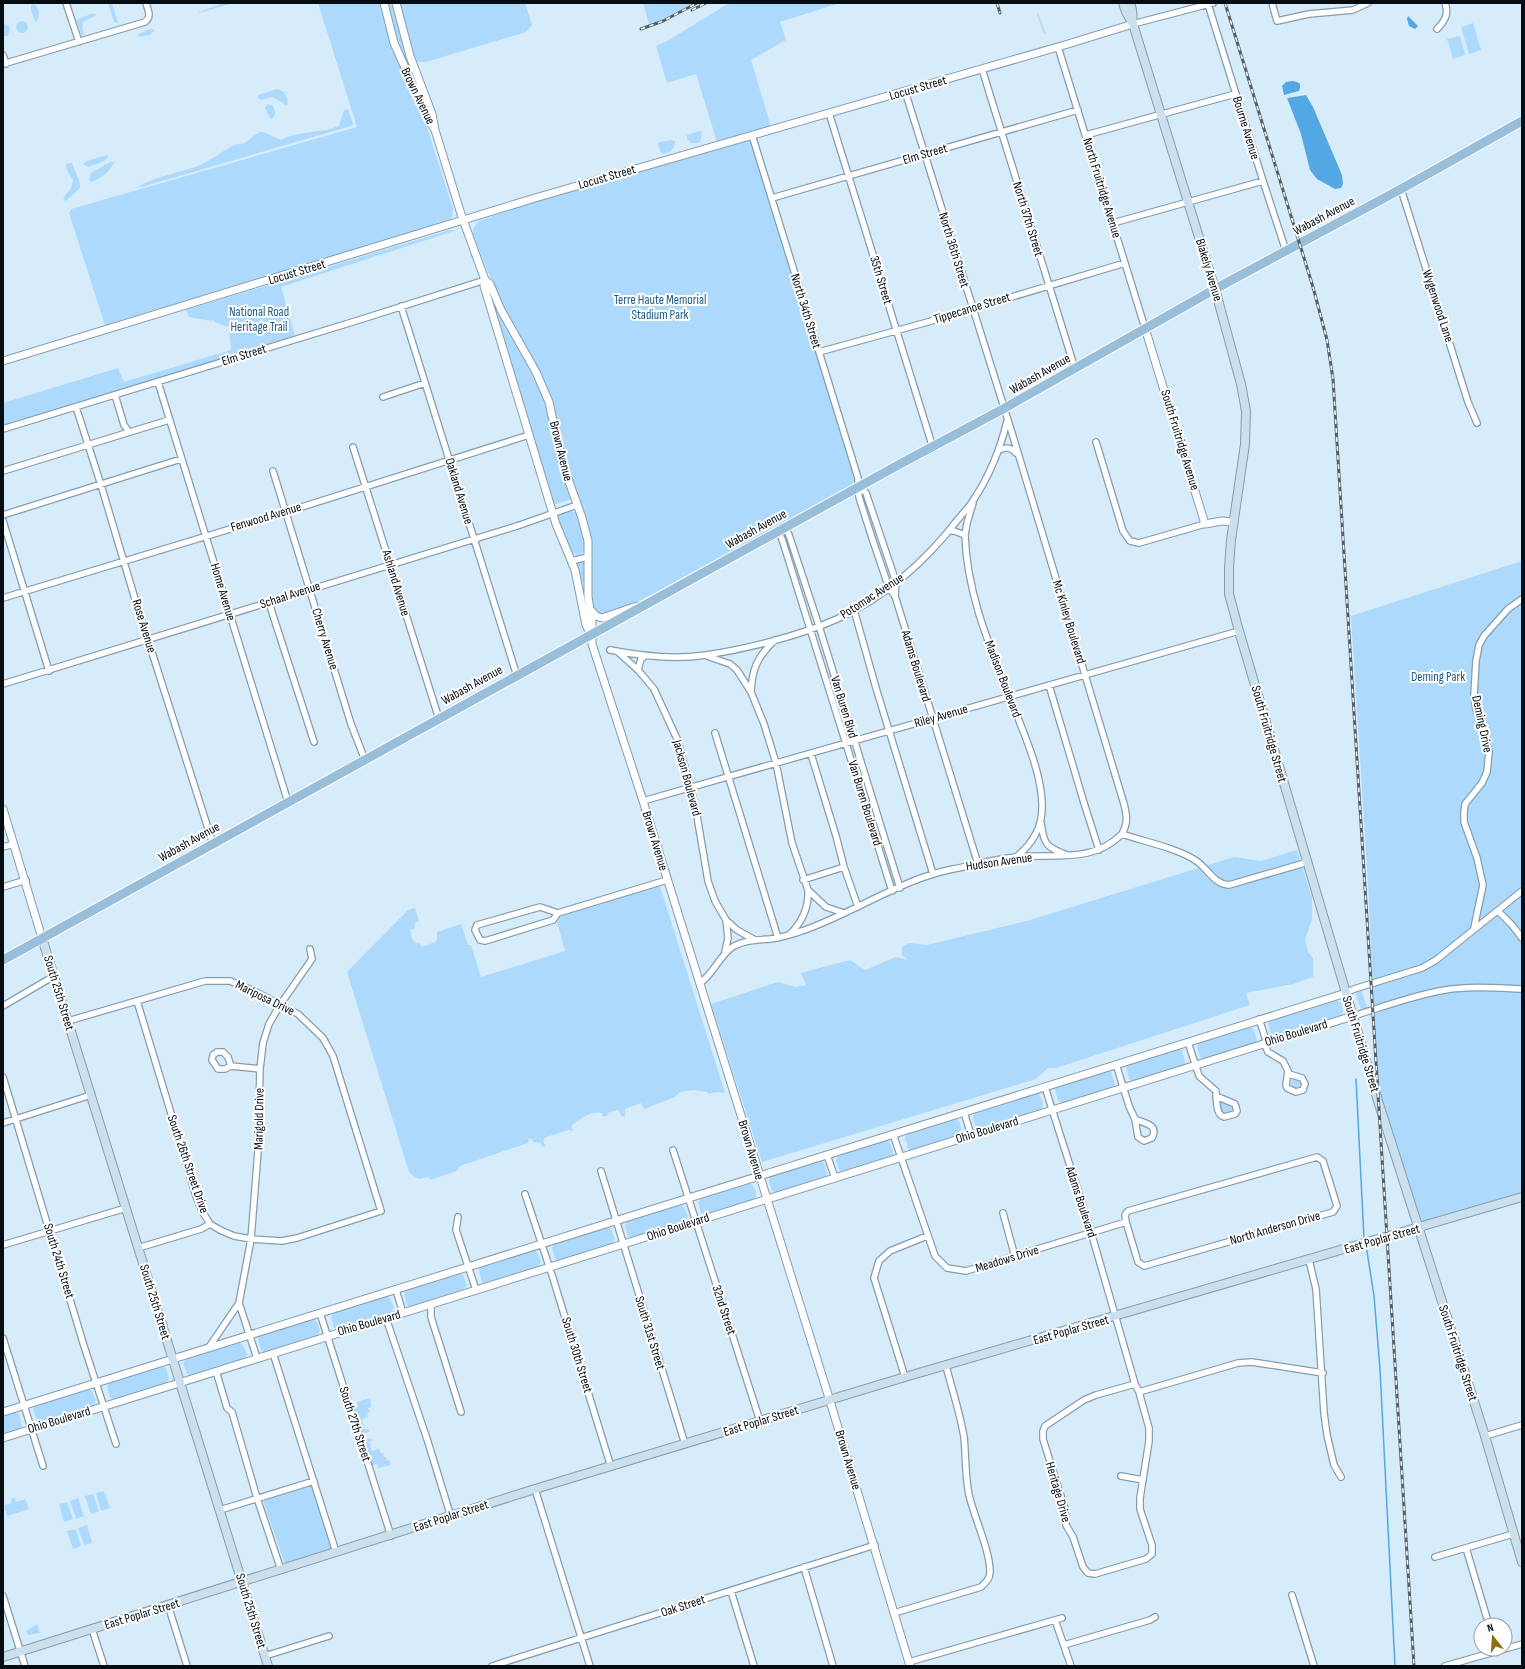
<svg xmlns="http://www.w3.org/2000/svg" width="1525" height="1669" font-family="'Sofia Sans Condensed',sans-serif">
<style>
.green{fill:#addafc}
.water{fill:#53a7e2}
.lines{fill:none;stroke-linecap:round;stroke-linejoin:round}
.stream{stroke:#53a7e2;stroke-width:1.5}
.minor-casing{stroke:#859daf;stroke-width:8}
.tertiary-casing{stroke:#859daf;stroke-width:9}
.secondary-casing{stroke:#859daf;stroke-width:10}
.primary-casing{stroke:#fff;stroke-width:11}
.minor{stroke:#fff;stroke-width:5.5}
.tertiary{stroke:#fff;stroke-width:7}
.secondary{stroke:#cbdfec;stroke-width:8}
.primary{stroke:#98beda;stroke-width:9}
.rail-casing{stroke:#536069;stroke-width:3}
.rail{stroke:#fff;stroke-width:1.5;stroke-dasharray:4.5;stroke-linecap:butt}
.labels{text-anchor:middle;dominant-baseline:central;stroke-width:4;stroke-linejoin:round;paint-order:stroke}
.street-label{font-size:13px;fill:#050d13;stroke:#fff}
.park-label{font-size:13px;fill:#1d5a82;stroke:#fff}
</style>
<rect width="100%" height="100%" fill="#d7ecfb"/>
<path class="green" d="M108 3H112L118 23 114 22Z
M224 3H233L199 13V12Z
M318 3H381L424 118 453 209 452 217 447 221 105 325 69 213 71 209 357 127Z
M386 3H393L407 57 404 58 397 45Z
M398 3H525L532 25 526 32 426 62H418L415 60Z
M643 3H693L663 19 649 24Z
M729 3H840L780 22 786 40 751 60 771 127 717 142 696 74 667 83 656 46 669 40Z
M35 4C39 10 40 14 37 21L35 22 31 10V5Z
M1038 13 1046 34H1044L1037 14Z
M91 14H96L95 16 83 22 82 28 84 35H82L76 20Z
M16 27a6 6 0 1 1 12 0a6 6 0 1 1-12 0Z
M1473 23 1481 50 1469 54 1461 27Z
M5 24 10 27 8 36H5L3 33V25Z
M150 29 155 30 149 35 139 37 138 34Z
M1460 36 1465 55 1453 59 1447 39Z
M277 89 284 92 288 101 287 106 273 97 261 100 258 98V95Z
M268 104 273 106C275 112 277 115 271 119L269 117 265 107Z
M348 109 353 124 351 126 138 188C144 179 187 171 200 165 211 160 222 152 232 146 237 143 242 145 246 142 251 139 256 132 262 132 269 133 275 138 281 140 299 130 320 134 339 126L344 110Z
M699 131 702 132 700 142 697 143H691L687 139V135Z
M671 140 675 141C675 149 669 155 661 153L658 144 659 142Z
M747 140 752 143 855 479 852 485 645 598 610 614H598L591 606 590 552 565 465 558 429 497 294 473 235V229L479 221 537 200Z
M107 155 108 158 102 162 88 167 83 164 87 161Z
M110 162H114C111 171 101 178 92 182L89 180 91 173Z
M72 163 80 184V188L66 201 63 198 71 188 73 180 67 170 66 164Z
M450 230H457L281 287 296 340 3 429V403L118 368 124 382 231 350 229 327 216 323 213 320 211 321 189 317 186 310Z
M486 284 531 367 548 407 572 499 553 505Z
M571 511 577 513 584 535 585 551 577 555 572 553 558 519 560 514Z
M585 561V582L583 583 581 581 576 564 577 562Z
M1522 561V1195L1419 1228 1378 1101 1368 885 1351 616Z
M1297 850 1312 898V919L1305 940 1308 952 1313 958V977L1293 984 1246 993 1250 1005 1056 1068H1048L1036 1079 762 1162 711 1004 778 982 796 987 806 985 801 973 850 960 865 970 896 957 908 960 902 955V947L909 943 927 945 1030 920 1234 857 1261 861Z
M660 886 725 1093 716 1092 709 1094 707 1092 695 1090 680 1092 675 1097 644 1109 641 1103 625 1109V1116L622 1117 618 1110 607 1113 608 1115 603 1117 602 1113C591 1110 580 1119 571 1126L573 1131 569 1130 546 1137 543 1140 545 1146 542 1147 541 1143 533 1142 532 1139 529 1138 528 1143 460 1166 457 1171 430 1180 428 1177 418 1179 409 1172 347 972 408 910 415 908 419 921 414 923 415 928 410 930 413 942 415 941 416 944 419 943 422 947 435 942 437 940V932L461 924 468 945H471L481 977 565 951 557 922 562 915Z
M1361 989 1368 1010H1361L1355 991Z
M1335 999 1341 1003 1343 1011 1341 1016 1275 1037 1271 1035 1268 1024 1270 1020Z
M1248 1027 1253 1028 1257 1040 1254 1043 1204 1059 1200 1057 1197 1046 1199 1042Z
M1177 1049 1182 1050 1185 1062 1183 1066 1133 1081 1129 1079 1126 1068 1128 1064Z
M1106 1071 1111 1072 1115 1084 1112 1088 1062 1103 1058 1101 1055 1090 1057 1086Z
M1291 1083a5 5 0 1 1 10 0a5 5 0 1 1-10 0Z
M1037 1093C1042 1096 1044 1104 1042 1109L979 1129 976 1127 973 1117 974 1113Z
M1222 1102 1231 1105 1234 1108 1233 1112 1225 1114 1224 1113 1220 1103Z
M956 1118C960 1122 963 1129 961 1134L911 1151 908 1149 905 1138 907 1134Z
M887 1140C891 1143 894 1152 893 1156L843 1172 839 1170 836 1160 838 1156Z
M821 1160 825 1165 827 1177 776 1193 772 1191 769 1180 771 1176Z
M750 1183C755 1187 757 1193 756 1199L705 1215 701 1213 698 1203 700 1199Z
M680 1205 684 1207 688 1216 684 1222 632 1238 628 1236 625 1226 627 1221Z
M607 1227 611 1229 615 1239 611 1244 559 1261 555 1259 552 1248 554 1244Z
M533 1250 537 1252 541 1261 538 1267 485 1284 482 1282 479 1271 480 1267Z
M459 1273 463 1275 467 1285 463 1290 410 1307 407 1305 404 1294 406 1290Z
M386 1296 390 1298 394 1308 390 1313 338 1330 334 1328 331 1317 333 1313Z
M312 1319 316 1321 320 1330 317 1336 264 1353 261 1351 258 1340 259 1336Z
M239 1342 243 1345 247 1354 244 1360 191 1376 187 1374 183 1363 186 1359Z
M162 1366 166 1368 169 1378 167 1383 114 1400 110 1398 107 1386 109 1383Z
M88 1389 92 1391 96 1401 93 1406 40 1423 37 1421 33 1409 35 1405Z
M370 1398 371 1407 368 1408 370 1412 367 1413 368 1417 362 1419 365 1430 368 1429 369 1432 361 1434 353 1408 358 1407 357 1402Z
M15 1412 19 1414 22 1426 20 1429 3 1435V1416Z
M371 1438 372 1441 369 1442 372 1451 379 1449 381 1454 383 1453 384 1457H386L387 1461 389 1460 391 1465 378 1468 377 1464 372 1465 364 1440Z
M311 1486 331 1547 329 1550 287 1563 284 1562 263 1501C272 1498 283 1489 293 1489 299 1489 304 1488 311 1486Z
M104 1491 110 1508 101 1511 96 1493Z
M93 1494 99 1511 91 1514 85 1496Z
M15 1498 16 1502 25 1499 29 1509 7 1516 4 1505 12 1503 11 1499Z
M78 1498 84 1516 76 1519 70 1501Z
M67 1502 73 1519 64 1522 59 1504Z
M87 1525 92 1543 84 1545 78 1528Z
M76 1529 81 1546 73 1549 67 1531Z
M37 1624 40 1633 28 1635 26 1631Z"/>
<path class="water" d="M1408 16 1418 26 1415 29 1409 26 1407 19Z
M1293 81 1297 82 1300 84V88L1299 91 1284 95 1282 86 1286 82Z
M1306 95 1313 107 1342 175 1343 184 1341 188 1335 189 1317 179 1310 170 1301 134 1287 98Z"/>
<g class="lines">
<path class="stream" d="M1356 1079 1364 1239
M1366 1245 1374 1296 1380 1369 1395 1666"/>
<g class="minor-casing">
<path id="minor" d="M66 3 79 42
M1272 3 1277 21 1309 14 1353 10 1368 3
M1208 4 1263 181 1286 251
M1133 24 1213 3
M1437 29C1445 21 1449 14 1445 3
M1058 47 1145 328
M3 55 6 64
M3 64 145 22C152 17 148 10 146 3
M982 69 1075 369
M905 91 1012 433 1124 804C1127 816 1128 823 1122 834
M829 113 933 448
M752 135 858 478 859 497 872 538 889 588 895 596 978 864
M1086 135 1235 94
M1401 189 1468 402 1477 423
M772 198 1078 110
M1113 223 1263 181
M401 306 517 676
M819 352 935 320 1125 263
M158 382 288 802
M115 395 124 425 129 432
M383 397 425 383
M76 407 101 485 135 599 213 844
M3 429 359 320 485 280
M1096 442 1123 531 1130 541 1139 543 1205 524
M353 447 439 719
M999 450C1006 447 1011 447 1016 453
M3 471 169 420
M273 471 351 724 365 760
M860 487 866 493 896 582 895 596
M3 515 181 459
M3 521 49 671
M785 528 789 535 819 626 900 888
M949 531H954L965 535C967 600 995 658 1018 718 1028 743 1043 780 1042 808 1042 828 1031 845 1016 857
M778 532 782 539 892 891
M965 535 967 523 973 503
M571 561 588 557
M3 598 286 512 529 435
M269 603 314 742
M854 610 876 688 933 874
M610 650C641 656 674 660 706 655 746 649 799 636 837 619 885 597 927 560 959 518 964 512 970 506 974 499 989 477 1001 447 1007 421
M618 652 638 670 654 689 678 741 696 810 708 881 715 901 726 920 728 938 725 952
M707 656 730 664 737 670 751 692 764 724 776 763 792 843 808 890C809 908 802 922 790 934
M638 670 641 659 645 656
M3 684 517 526 577 505
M1049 685 1084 803 1099 850
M751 692C752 668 758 656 775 640
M715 733 778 938
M811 754 836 836 844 867 858 907
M643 801 1239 631
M1041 823C1044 845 1046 847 1067 855
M3 847 14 844
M803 880 844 867
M3 887 26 880
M808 890 826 907 844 913
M1498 911 1512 925 1522 938
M558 913 553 920 485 941 480 940 475 930 477 925 540 907 558 913 667 880
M726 920 737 930 755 940
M1474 928 1483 885 1477 858 1464 822V812L1465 804 1482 783 1487 772 1489 752 1476 709 1474 695 1476 661 1479 645 1484 636 1508 609 1522 599
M700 983C714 974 719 955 734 946 745 940 757 940 770 939 780 938 792 934 802 931 852 914 901 879 953 869 974 865 995 859 1016 857 1054 853 1092 864 1122 834 1145 842 1174 847 1195 860 1208 868 1213 884 1229 885L1308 862
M1346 993 1354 989 1422 968 1436 960 1522 891
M3 1006 54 976
M1353 1016C1383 1007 1414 995 1445 990 1470 986 1496 988 1522 989
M1259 1019 1267 1043
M68 1021 205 981H230L254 991 298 1014 323 1038 333 1056 381 1211 297 1238 282 1241 251 1239 234 1236 220 1230 210 1224 202 1211 196 1196 137 1001
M1188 1042 1199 1076 1216 1091C1217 1099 1215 1114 1224 1117L1235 1114 1237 1111 1235 1104 1216 1096
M1264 1043 1268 1052 1283 1061 1288 1071 1286 1085 1287 1088 1296 1092 1303 1090 1305 1084 1302 1078 1289 1074
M1116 1064 1129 1106 1135 1119 1138 1137 1144 1141 1152 1138C1159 1124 1145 1124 1135 1119
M231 1066 225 1069H218L212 1060 213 1055 217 1052H223L228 1057 231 1066 260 1069
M3 1077 84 1346 116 1444
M1045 1087 1091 1232 1135 1384 1139 1392 1149 1428V1441L1140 1498V1509L1152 1545V1554L1146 1559 1095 1574 1088 1573 1083 1567 1073 1537 1066 1525 1065 1509 1043 1439V1431L1045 1426 1084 1400 1096 1395 1135 1384
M964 1112 971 1135
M3 1123 91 1095
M893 1134 935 1256 947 1268 966 1271 1126 1222
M673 1150 760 1421
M827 1155 835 1178
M1317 1157 1323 1161 1337 1206 1333 1212 1144 1266 1138 1262 1126 1222 1125 1215 1128 1211Z
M601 1171 685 1444
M525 1194 552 1275 611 1467
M1003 1213 1015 1257
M458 1217 456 1230 476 1290
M3 1245 126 1208
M138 1248 201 1229 210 1224
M1309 1260 1316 1289 1324 1413 1327 1435 1334 1465 1341 1477
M396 1290 403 1313
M239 1303 257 1358
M431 1304V1317L461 1412
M320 1313 391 1536
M386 1318 428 1442 451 1517
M3 1338 43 1466
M209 1347 239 1303 251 1239 258 1151 260 1069 263 1043 269 1024 280 1005 312 959 310 949
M273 1353 336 1552
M216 1371 227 1408 232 1412 257 1498 281 1570
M905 1377 874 1278 879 1261 890 1251 927 1236
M1139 1392 1238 1363 1252 1362 1323 1373
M1485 1436 1522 1425
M1121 1476 1143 1480
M535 1489 590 1666
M220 1510 314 1481
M1466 1548 1489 1625
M1435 1557 1513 1534
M804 1567 833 1666
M731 1591 754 1666
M1292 1595 1314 1666
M3 1596 25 1666
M168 1605 187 1666
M894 1613 981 1587C986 1582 990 1579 990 1572 990 1550 974 1517 969 1495 965 1476 966 1456 964 1437 960 1413 952 1389 946 1366
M1055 1620 1071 1666
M92 1629 104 1666
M1064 1645 1150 1620 1155 1617
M265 1656 329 1636
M909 1662 1062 1618
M492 1666 875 1545
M1445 1666 1522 1644"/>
</g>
<g class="tertiary-casing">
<path id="tertiary" d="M384 3 394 43 427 117 433 127
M396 3 410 56 432 114 435 130 461 214 485 280 484 286 556 524 575 570 586 625 591 635
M485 280 490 284 501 310 536 372 549 402 562 462 582 518 588 541V597L592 622V644L643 801 830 1401 910 1666
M1145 328 1205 524 1222 521 1234 522
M3 361 535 198 1068 44 1133 24
M589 608 596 616 602 618 637 606
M3 809 42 938
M3 1412 1346 993
M3 1438 1353 1016"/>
</g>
<g class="secondary-casing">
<path id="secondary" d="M1123 3 1126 12 1133 24 1215 289 1241 384 1246 411 1245 444 1231 540 1229 568V594L1239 631 1378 1101 1485 1436 1522 1562
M1130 3 1132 10 1133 23
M42 938 268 1666
M3 1657 535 1489 905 1377 1522 1197"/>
</g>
<g class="primary-casing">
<path id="primary" d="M3 960 900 464 1003 409 1215 289 1401 189 1522 121"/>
</g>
<use href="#minor" class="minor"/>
<use href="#tertiary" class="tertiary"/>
<use href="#secondary" class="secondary"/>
<use href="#primary" class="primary"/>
<g class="rail-casing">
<path id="rail" d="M997 3 1000 13
M1225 3 1313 287 1327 340 1333 379 1414 1666
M692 10 706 3
M641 29 663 21 697 3"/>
</g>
<use href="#rail" class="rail"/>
</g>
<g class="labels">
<g class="street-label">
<text transform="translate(918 88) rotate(-16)">Locust Street</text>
<text transform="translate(418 96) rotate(64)">Brown Avenue</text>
<text transform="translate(1246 128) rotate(73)">Bourne Avenue</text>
<text transform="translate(925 154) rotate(-16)">Elm Street</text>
<text transform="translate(607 177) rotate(-16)">Locust Street</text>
<text transform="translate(1102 188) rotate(73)">North Fruitridge Avenue</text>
<text transform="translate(1324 216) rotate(-28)">Wabash Avenue</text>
<text transform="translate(1028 219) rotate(73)">North 37th Street</text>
<text transform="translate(954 250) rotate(73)">North 36th Street</text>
<text transform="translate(1209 270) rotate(73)">Blakely Avenue</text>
<text transform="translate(297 272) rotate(-17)">Locust Street</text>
<text transform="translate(881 280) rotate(73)">35th Street</text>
<text transform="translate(1438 306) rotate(72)">Wygenwood Lane</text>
<text transform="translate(972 308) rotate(-17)">Tippecanoe Street</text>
<text transform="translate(806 311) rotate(73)">North 34th Street</text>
<text transform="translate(244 355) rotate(-17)">Elm Street</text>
<text transform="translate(1040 374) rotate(-30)">Wabash Avenue</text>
<text transform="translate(1180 440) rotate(73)">South Fruitridge Avenue</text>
<text transform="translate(561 451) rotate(76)">Brown Avenue</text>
<text transform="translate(459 491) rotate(73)">Oakland Avenue</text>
<text transform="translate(266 517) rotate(-17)">Fenwood Avenue</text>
<text transform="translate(756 529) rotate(-29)">Wabash Avenue</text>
<text transform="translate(396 583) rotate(73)">Ashland Avenue</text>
<text transform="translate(223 592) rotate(73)">Home Avenue</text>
<text transform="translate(290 595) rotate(-18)">Schaal Avenue</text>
<text transform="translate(872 596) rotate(-33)">Potomac Avenue</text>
<text transform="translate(1069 622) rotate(73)">Mc Kinley Boulevard</text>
<text transform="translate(144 626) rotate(73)">Rose Avenue</text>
<text transform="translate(325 639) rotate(73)">Cherry Avenue</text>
<text transform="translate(916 666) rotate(73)">Adams Boulevard</text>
<text transform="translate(1003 679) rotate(69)">Madison Boulevard</text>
<text transform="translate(472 685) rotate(-29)">Wabash Avenue</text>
<text transform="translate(844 707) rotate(73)">Van Buren Blvd</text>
<text transform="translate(941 716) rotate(-16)">Riley Avenue</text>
<text transform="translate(1482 724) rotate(78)">Deming Drive</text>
<text transform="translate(1269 734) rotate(74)">South Fruitridge Street</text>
<text transform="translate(687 778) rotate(75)">Jackson Boulevard</text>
<text transform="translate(865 803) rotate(73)">Van Buren Boulevard</text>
<text transform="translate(655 841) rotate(73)">Brown Avenue</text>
<text transform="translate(189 842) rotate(-29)">Wabash Avenue</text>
<text transform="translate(999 862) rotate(-8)">Hudson Avenue</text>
<text transform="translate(59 993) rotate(73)">South 25th Street</text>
<text transform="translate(265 998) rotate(26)">Mariposa Drive</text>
<text transform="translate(1296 1033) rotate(-17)">Ohio Boulevard</text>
<text transform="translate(1361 1044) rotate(73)">South Fruitridge Street</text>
<text transform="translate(259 1119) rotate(-89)">Marigold Drive</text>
<text transform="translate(987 1130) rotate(-17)">Ohio Boulevard</text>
<text transform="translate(751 1150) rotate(73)">Brown Avenue</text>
<text transform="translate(188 1164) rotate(71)">South 26th Street Drive</text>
<text transform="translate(1081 1202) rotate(72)">Adams Boulevard</text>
<text transform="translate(678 1227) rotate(-18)">Ohio Boulevard</text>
<text transform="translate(1275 1228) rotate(-16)">North Anderson Drive</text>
<text transform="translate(1382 1239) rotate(-16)">East Poplar Street</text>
<text transform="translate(1007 1259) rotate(-17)">Meadows Drive</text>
<text transform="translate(59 1261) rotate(73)">South 24th Street</text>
<text transform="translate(155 1302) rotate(73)">South 25th Street</text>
<text transform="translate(724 1310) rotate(72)">32nd Street</text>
<text transform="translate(369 1323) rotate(-16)">Ohio Boulevard</text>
<text transform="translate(1071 1330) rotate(-16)">East Poplar Street</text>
<text transform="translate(650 1333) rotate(73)">South 31st Street</text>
<text transform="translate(1458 1353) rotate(72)">South Fruitridge Street</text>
<text transform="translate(577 1355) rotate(73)">South 30th Street</text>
<text transform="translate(59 1420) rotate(-17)">Ohio Boulevard</text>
<text transform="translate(761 1421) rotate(-17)">East Poplar Street</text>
<text transform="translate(355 1424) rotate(72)">South 27th Street</text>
<text transform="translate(848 1460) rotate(73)">Brown Avenue</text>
<text transform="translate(1058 1492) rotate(74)">Heritage Drive</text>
<text transform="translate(451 1516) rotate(-18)">East Poplar Street</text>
<text transform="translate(683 1606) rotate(-18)">Oak Street</text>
<text transform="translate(251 1611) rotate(73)">South 25th Street</text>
<text transform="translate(142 1614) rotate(-17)">East Poplar Street</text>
</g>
<g class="park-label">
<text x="660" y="300">Terre Haute Memorial<tspan x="660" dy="15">Stadium Park</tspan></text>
<text x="259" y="312">National Road<tspan x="259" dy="15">Heritage Trail</tspan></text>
<text x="1438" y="677">Deming Park</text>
</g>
</g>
<rect width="1525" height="1669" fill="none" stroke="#050d13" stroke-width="8"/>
<g transform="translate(1493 1637) rotate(343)"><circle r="19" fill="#ffffff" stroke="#9b9ea1"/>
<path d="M0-3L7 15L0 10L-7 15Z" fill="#8a7012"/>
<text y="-6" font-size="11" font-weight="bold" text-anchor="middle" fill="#050d13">N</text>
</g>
</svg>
